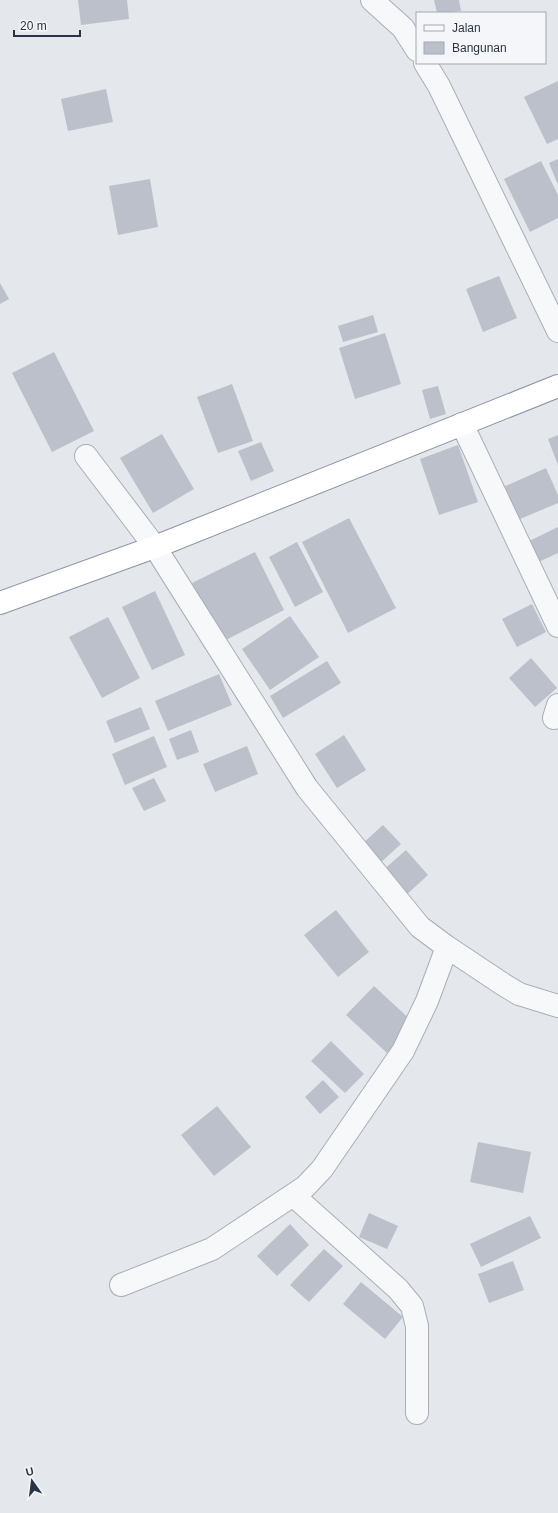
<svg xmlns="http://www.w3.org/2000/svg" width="558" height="1513" font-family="Helvetica,sans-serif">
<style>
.building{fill:#bbc0ca}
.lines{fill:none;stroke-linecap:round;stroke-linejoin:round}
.minor-casing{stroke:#a9aeb7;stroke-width:24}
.highway-casing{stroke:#8b94a3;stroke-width:24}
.minor{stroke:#f7f8fa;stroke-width:22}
.highway{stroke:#fff;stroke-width:22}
</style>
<rect width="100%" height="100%" fill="#e4e7ec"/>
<path class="building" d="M78 0H127L129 19 81 25Z
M434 0H459L461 11 437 13Z
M558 81V139L547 144 524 97Z
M106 89 113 122 68 131 61 99Z
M558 159V185L549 163Z
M541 161 558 195V218L530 232 504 179Z
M150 179 158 227 118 235 109 186Z
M499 276 517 318 483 332 466 289Z
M0 283 9 299 0 304Z
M373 315 378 332 343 342 338 326Z
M385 333 401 384 355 399 339 348Z
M54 352 94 431 52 452 12 373Z
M232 384 253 441 218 453 197 397Z
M438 386 446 414 430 419 422 390Z
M162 434 194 489 153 513 120 458Z
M558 435V465L548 439Z
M261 442 274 471 251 481 238 451Z
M458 445 478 502 439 515 420 459Z
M546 468 558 495V503L513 522 499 489Z
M349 518 396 608 348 633 302 542Z
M558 527V553L532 565 523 544Z
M297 542 323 592 295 607 269 557Z
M255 552 284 610 222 642 192 583Z
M155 591 185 655 152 670 122 607Z
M532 604 546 632 517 647 502 619Z
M290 616 319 657 270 690 242 649Z
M108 617 140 678 102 698 69 637Z
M531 658 557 688 535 707 509 678Z
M327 661 341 683 283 718 270 696Z
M219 674 232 705 168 731 155 701Z
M141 707 150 729 115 743 106 721Z
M191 730 199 752 177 760 169 739Z
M344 735 366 770 337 788 315 754Z
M154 736 167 767 125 785 112 754Z
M247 746 258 774 215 792 203 764Z
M154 778 166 801 144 811 132 788Z
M383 825 401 844 379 864 361 845Z
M406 850 428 875 404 897 381 872Z
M336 910 369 952 338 977 304 935Z
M374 986 414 1023 387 1053 346 1015Z
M331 1041 364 1074 345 1093 311 1061Z
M323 1080 339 1097 320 1114 305 1097Z
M217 1106 251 1147 214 1176 181 1135Z
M478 1142 531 1152 523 1193 470 1182Z
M369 1213 398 1226 387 1249 359 1237Z
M530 1216 541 1238 481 1267 470 1244Z
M290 1224 309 1245 277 1276 257 1256Z
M324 1249 343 1266 309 1302 290 1285Z
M513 1261 524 1290 489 1303 478 1274Z
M361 1282 403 1317 385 1339 343 1304Z"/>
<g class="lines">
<g class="minor-casing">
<path id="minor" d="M372 0 403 28 417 50
M425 63 439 86 558 331
M462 424 558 626
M86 456 155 547 307 788 420 927 447 947 501 983 519 994 558 1006
M554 718 558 705
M294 1196 398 1289 412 1306 417 1326V1413
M121 1285 212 1249 305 1187 322 1169 403 1051 427 1001 447 947"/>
</g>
<g class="highway-casing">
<path id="highway" d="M0 603 160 545 558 386"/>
</g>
<use href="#minor" class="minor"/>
<use href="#highway" class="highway"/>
</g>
<rect x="416" y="12" width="130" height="52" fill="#f4f6f9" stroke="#a4a8b1"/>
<rect x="424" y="25" width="20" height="6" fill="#f7f8fa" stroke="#a4a8b1"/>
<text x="452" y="32" font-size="12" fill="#2b3445">Jalan</text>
<rect x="424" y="42" width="20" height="12" fill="#bbc0ca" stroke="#a4a8b1"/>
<text x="452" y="52" font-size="12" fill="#2b3445">Bangunan</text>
<g transform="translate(32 1481) rotate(346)" stroke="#f4f6f9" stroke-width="3" paint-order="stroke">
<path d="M0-3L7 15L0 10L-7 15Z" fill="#2b3445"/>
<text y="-6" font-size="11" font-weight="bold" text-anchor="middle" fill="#2b3445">U</text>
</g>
<path d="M14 30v6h66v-6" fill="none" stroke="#2b3445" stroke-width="2"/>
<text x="20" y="30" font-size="12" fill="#2b3445" stroke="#f4f6f9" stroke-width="3" paint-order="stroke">20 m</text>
</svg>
